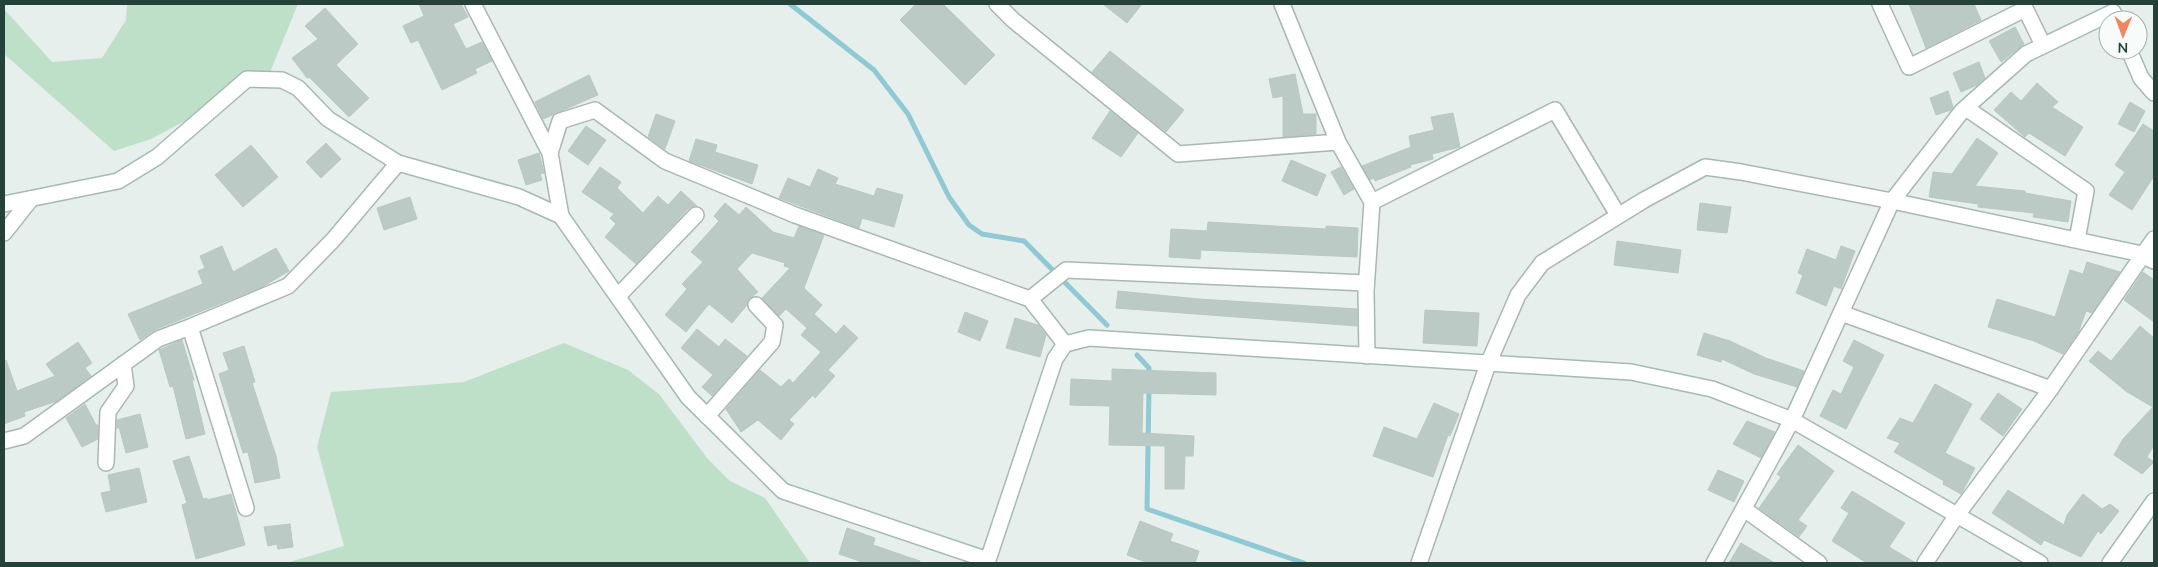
<svg xmlns="http://www.w3.org/2000/svg" width="2158" height="567" font-family="Mulish,sans-serif">
<style>
.green{fill:#bfe0c8}
.lines{fill:none;stroke-linecap:round;stroke-linejoin:round}
.stream{stroke:#8ec9d4;stroke-width:5}
.building{fill:#bbcac4;stroke:#b8c9c2}
.street-casing{stroke:#a8b8b2;stroke-width:18}
.secondary-casing{stroke:#a4bbb3;stroke-width:18}
.street{stroke:#fff;stroke-width:15}
.secondary{stroke:#fff;stroke-width:15}
</style>
<rect width="100%" height="100%" fill="#e6efeb"/>
<path class="green" d="M127 4H298L268 77 151 139 114 151 4 54V9L52 62 102 58 126 20Z
M564 343 628 370 659 394 707 458 730 481 765 498 810 563H286L344 546 317 447 331 392 464 382Z"/>
<g class="lines">
<path class="stream" d="M790 4 874 70 908 114 949 197 969 225 982 234 1024 241 1107 325
M1137 355 1149 368V377
M1149 388 1147 509 1304 563"/>
</g>
<path class="building" d="M419 4H461L468 17 453 24 466 49 482 42 492 61 475 69 477 73 442 90 418 40 411 43 403 26 424 16Z
M916 4H943L995 55 965 85 900 20Z
M1103 4H1142L1127 23Z
M1909 4H1974L1981 20 1926 48Z
M325 8 358 44 336 65 369 98 349 117 309 77 307 78 292 58 318 39 305 26Z
M2015 27 2024 44 2001 62 1989 41Z
M1110 51 1184 110 1166 132 1092 72Z
M1979 62 1985 78 1977 85 1961 92 1953 73Z
M1295 74 1303 114H1316V134L1283 137V96L1273 98 1269 79Z
M589 75 598 95 543 119 535 102Z
M2037 83 2058 102 2052 107 2083 127 2065 156 2029 133 2025 137 1994 110 2011 92 2021 101Z
M1948 91 1953 107 1951 110 1936 115 1930 98Z
M2130 102 2145 111 2134 132 2118 124Z
M1110 111 1138 133 1121 157 1092 138Z
M1453 113 1460 147 1432 154 1433 159 1410 165 1411 167 1375 181 1374 178 1370 180 1362 166 1411 147 1409 136 1434 130 1431 117Z
M656 114 675 121 665 149 648 137Z
M2143 124 2154 131V176L2132 210 2109 195 2125 172 2115 165Z
M586 126 606 140 588 165 568 151Z
M1977 138 1998 153 1975 186 2025 191V193L2071 201 2068 222 2033 217 2034 213 1978 207V204L1929 197 1933 172 1952 174Z
M696 139 717 145 715 152 758 165 752 184 689 161Z
M326 143 341 159 321 178 306 162Z
M251 145 278 177 243 207 215 175Z
M539 153 544 173 540 174 542 180 526 185 518 160Z
M1291 160 1326 175 1317 196 1282 181Z
M600 167 621 182 617 188 643 213 658 196 668 205 681 191 697 206 689 208 636 264 605 237 616 224 610 218 614 214 582 192Z
M1341 167 1354 189 1344 195 1331 172Z
M818 169 838 178 835 184 874 196 877 188 903 195 894 227 862 218 859 228 779 198 788 178 810 187Z
M410 197 417 219 384 230 377 208Z
M725 203 739 215 746 207 773 232 794 238 799 226 824 235 804 288 822 305 814 314 836 334 844 325 858 338 828 370 835 376 815 398 813 395 789 420 794 424 781 440 758 420 741 432 726 409 760 370 781 387 789 379 793 383 821 352 801 335 807 328 786 309 779 316 762 298 790 268 784 266 785 263 752 253 737 269 758 292 749 299 747 305 732 323 709 304 686 332 665 315 687 289 682 284 703 262 691 252 719 221 714 216Z
M1700 203 1731 207 1727 233 1697 230Z
M1208 222 1326 229V226L1358 228 1357 257 1201 250 1200 259 1169 257 1171 229 1207 231Z
M1617 241 1681 250 1678 273 1614 265Z
M222 246 233 272 276 248 289 271 262 287 154 330 140 340 128 314 203 284 198 271 205 268 200 256Z
M1841 246 1855 251 1841 289 1834 286 1826 306 1796 293 1803 275 1798 273 1807 249 1836 260Z
M2087 262 2120 272 2092 313 2086 311 2078 333 2063 354 2034 341 1988 327 1997 299 2055 317 2070 270 2083 274Z
M2143 272 2154 280V322L2124 300Z
M1118 291 1199 299 1357 309V326L1116 308Z
M1425 310 1479 313 1477 346 1423 343Z
M965 312 988 321 980 341 958 332Z
M1015 318 1038 325 1046 335 1040 357 1006 348Z
M2140 326 2154 338V445L2147 457 2154 462 2142 474 2114 455 2123 439 2153 407 2127 392 2089 361 2098 351 2111 361Z
M697 329 719 347 725 339 747 356 712 396 702 387 713 375 681 348Z
M1704 333 1730 341 1766 358 1804 371 1797 387 1754 374 1722 359 1721 362 1697 355Z
M182 340 194 380H192L205 434 186 439 173 386 170 387 159 350Z
M1854 340 1884 355 1846 429 1820 416 1833 390 1841 394 1854 367 1843 361Z
M78 342 92 363 85 368 91 376 57 401 24 412 25 416 4 424V361L6 360 17 391 55 376 46 364Z
M244 346 255 382 252 383 276 456 280 478 255 483 248 452 243 453 219 374 229 370 223 353Z
M1112 369 1216 373V395L1143 393 1142 433 1194 436 1193 456H1185L1184 489H1165V446L1109 445 1110 406 1070 405 1071 379 1112 381Z
M1935 384 1972 404 1945 453 1975 468 1961 494 1943 484 1944 481 1894 452 1900 443 1887 438 1900 418 1913 423Z
M1998 393 2022 409 2003 436 1980 419Z
M1434 403 1459 414 1450 436 1448 435 1433 477 1373 456 1384 427 1417 439Z
M85 404 96 425H98V439L82 447 66 418Z
M140 414 148 447 126 453 119 427 117 429V420Z
M1747 421 1775 432 1761 458 1733 444Z
M1798 445 1834 471 1798 520 1807 526 1799 537 1759 508 1781 477 1777 474Z
M189 456 203 499 207 498V500L231 494 245 545 196 559 182 505 187 503 173 461Z
M139 468 147 502 106 512 101 493 111 491 108 475Z
M1718 470 1744 481 1734 502 1708 490Z
M2008 490 2064 525 2067 515 2083 494 2102 509 2110 504 2119 511 2101 534 2098 531 2081 557 2044 540 2041 545 1992 513Z
M1852 491 1905 523 1889 547 1916 563H1867L1832 541 1849 513 1841 508Z
M1140 521 1173 534 1170 541 1199 551 1195 563H1148L1127 555Z
M290 524 293 547 278 549 277 544 268 546 264 527Z
M847 528 875 538 873 545 920 561V563H865L839 554Z
M1741 543 1775 563H1729Z"/>
<g class="lines">
<g class="street-casing">
<path id="street" d="M473 4 550 153 561 216
M997 4 1013 20 1178 154 1338 142
M1282 4 1338 142 1372 202 1366 291 1367 356
M1880 4 1909 67 2025 9
M2023 4 2043 45
M2129 50 2141 78 2154 93
M1966 108 2086 191 2077 240
M550 153 560 121 595 110 665 161 795 215 1030 299 1066 270 1366 283
M1372 202 1555 110 1618 215
M4 233 31 199
M618 296 696 215
M1030 299 1065 344
M1841 313 2051 389
M190 327 246 508
M707 416 772 342 775 325 756 305
M4 441 24 436 158 339 190 327 288 286 333 240 398 163
M106 463 108 412 126 386 123 364
M1744 509 1819 563
M1419 563 1488 364 1518 295 1542 263 1644 200 1705 167 1741 172 1892 201 2137 253 2154 261
M1714 563 1792 420 1892 201 1962 111 2026 54 2113 12 2117 20
M1925 563 1957 515 2047 394 2154 239"/>
</g>
<g class="secondary-casing">
<path id="secondary" d="M4 204 118 181 157 157 247 79 282 80 298 88 328 119 398 163 519 197 561 216 688 397 783 491 988 560
M987 563 1055 359 1065 344 1089 338 1631 372 1712 389 1792 420 2040 563
M2110 563 2154 501"/>
</g>
<use href="#street" class="street"/>
<use href="#secondary" class="secondary"/>
</g>
<rect width="2158" height="567" fill="none" stroke="#24423a" stroke-width="10"/>
<g transform="translate(2123 35) rotate(181)"><circle r="24" fill="#f7fbf9" stroke="#a3b1ad"/>
<path d="M0-4L9 19L0 12L-9 19Z" fill="#f4845f"/>
<text y="-8" font-size="14" font-weight="bold" text-anchor="middle" fill="#24423a">N</text>
</g>
</svg>
